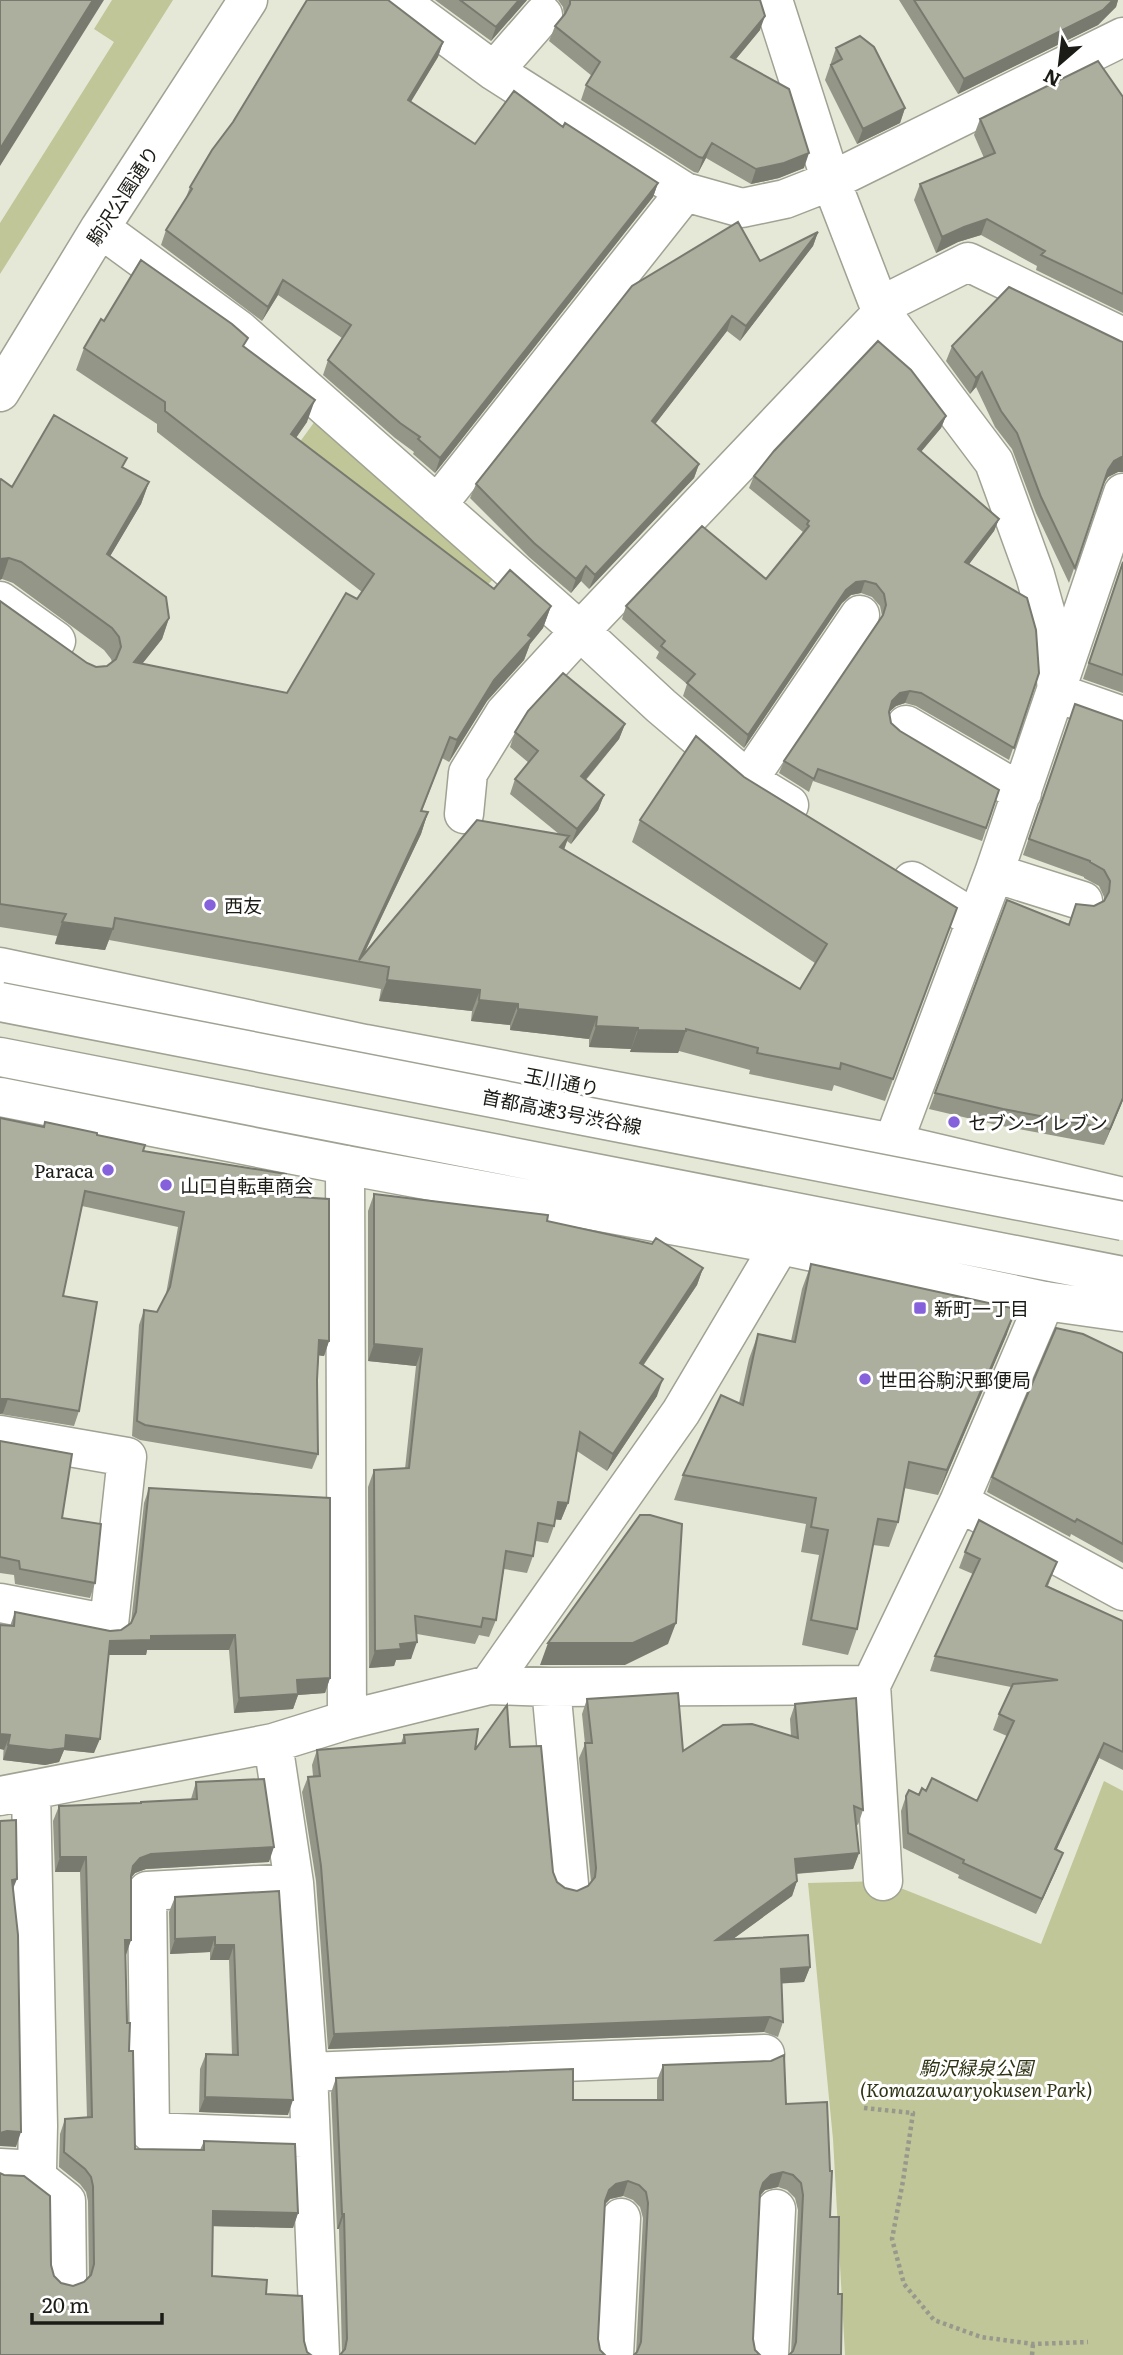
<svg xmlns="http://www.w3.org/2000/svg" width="1123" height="2355" font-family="Literata,'Noto Sans JP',serif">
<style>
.green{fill:#c0c697}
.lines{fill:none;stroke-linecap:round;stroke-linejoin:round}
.minor-casing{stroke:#a0a293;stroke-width:41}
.highway-casing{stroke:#a0a293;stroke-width:41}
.path{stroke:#97998d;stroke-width:4.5;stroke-dasharray:3.5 3.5;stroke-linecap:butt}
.minor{stroke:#fff;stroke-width:38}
.highway{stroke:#fff;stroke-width:38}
.highway-bridge-casing{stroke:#a0a293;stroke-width:41;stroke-linecap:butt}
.highway-bridge{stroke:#fff;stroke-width:38}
.wall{fill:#949688}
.shaded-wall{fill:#787a6f}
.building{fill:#acaf9e;stroke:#787a6f;stroke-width:2}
.poi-dot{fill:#8561dc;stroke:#fff;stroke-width:2.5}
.labels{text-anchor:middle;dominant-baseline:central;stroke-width:6;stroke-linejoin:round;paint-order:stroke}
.street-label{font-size:19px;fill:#1b1c16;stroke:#fff}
.poi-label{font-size:19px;fill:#1b1c16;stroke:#fff;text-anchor:start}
.park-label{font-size:19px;font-style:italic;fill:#313414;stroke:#fff}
</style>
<rect width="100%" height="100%" fill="#e5e8d7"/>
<path class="green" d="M112 0H173L0 274V223L114 42 94 29Z
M318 417 497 575 480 593 294 450Z
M1104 1781 1123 1791V2355H845L833 2139 808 1883 883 1881 1041 1944Z"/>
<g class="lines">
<g class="minor-casing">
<path id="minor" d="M398 0 494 71 685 192 742 208 785 199 831 181 1123 37
M773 0 831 181 882 313 994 462 1035 575 1053 639 1057 693
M494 71 543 15
M100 228 238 329 580 631 661 706 748 780 789 805
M880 306 968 262 1123 337
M0 392 100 228 248 0
M437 505 685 192
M0 601 56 641
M1057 693 1123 716
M906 725 1022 793
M748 780 860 615
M464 814 468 773 505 713 580 631 882 313
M994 873 1083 901
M912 881 976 920
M893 1143 994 873 1123 493
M345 1165 347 1720
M0 1435 127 1457 109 1624 0 1603
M959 1502 1123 1591
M489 1685 681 1412 780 1245
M551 1687 569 1884
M273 1743 294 1883 308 2072 320 2355
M0 1796 273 1743 347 1720 489 1685 551 1687 871 1685
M883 1881 871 1685 959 1502 1045 1301
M294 1883 147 1891 150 2132 310 2138
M308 2072 765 2054
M0 2168 37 2170 38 2126 31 1791
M26 2169 66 2201 67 2279
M614 2355 621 2218
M769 2355 776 2209"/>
</g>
<g class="highway-casing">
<path id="highway" d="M0 967 365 1044 893 1143 1123 1197
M0 1057 1123 1276
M0 1097 345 1165 780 1245 1045 1301 1123 1312"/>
</g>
<path class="path" d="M864 2108 913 2113 903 2181 892 2239 904 2284 934 2320 981 2337 1033 2344 1088 2342
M1032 2355 1033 2344"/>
<use href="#minor" class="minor"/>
<use href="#highway" class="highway"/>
<g class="highway-bridge-casing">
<path id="highway-bridge" d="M0 1002 1123 1221"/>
</g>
<use href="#highway-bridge" class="highway-bridge"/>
</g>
<path class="wall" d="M435 0H527L491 41Z
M558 0H760V30L736 59 804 168 779 178 751 184 706 158 698 173 694 172 581 100 586 85 592 76 549 41 555 26 564 15 563 7Z
M899 0H1118L1116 7 1098 25 958 94Z
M390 3 443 42 438 57 410 102 475 144 563 127 658 183 653 197 435 473 413 454 414 452 395 438 323 375 328 360 342 338 278 295 262 321 161 245 166 230 185 200 190 187Z
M836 48 905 108 900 123 857 144 825 80Z
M1123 97V313L1036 270 1037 266 981 235 958 242 936 253 914 200 920 184 984 158 974 135 980 119Z
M818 232 813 246 740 341 727 331 655 424 699 464 694 478 589 589 581 581 571 593 529 557 470 498 476 484 760 261Z
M104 321 245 347 307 422 296 438 494 589 551 606 543 628 530 644 524 660 487 701 449 762 442 758 422 811 428 812 421 834 364 954 559 834 510 794 515 779 529 763 510 747 515 732 625 724 619 739 586 780 604 795 598 810 571 844 567 841 564 850 800 989 815 963 632 842 640 820 744 777 957 908 885 1101 834 1085 832 1091 749 1074 750 1070 679 1051 678 1053 630 1052 631 1049 589 1047V1039L510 1030V1025L471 1021 472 1011 379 1001 381 989 109 940 105 950 55 944 57 936 0 927V601L87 663 96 667 107 666 112 662 111 659 104 650 13 583 2 579 12 487 123 468 149 482 141 504 110 556 169 618 162 639 142 664 287 693 362 592 157 432V424L76 370 84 348Z
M1120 341 1123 342V472H1118L1108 477 1103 485 1069 583 1036 513 1012 449 995 427 976 387 970 394 946 361 952 346Z
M946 416 941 428 921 452 999 519 994 531 969 564 1039 673 1009 760 916 706 905 703 896 706 889 712 891 723 900 731 999 790 982 841 813 781 809 792 779 773 784 761 882 616 880 606 872 597 861 593 851 595 842 603 744 748 683 696 687 684 656 658 659 652 622 619 626 606 766 579 803 532 749 488 754 476Z
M1123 561V693L1083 679Z
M1075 704 1123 721V1100L1104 1145 997 1125 929 1109 1007 900 1069 924 1076 904 1094 906 1104 901V897L1099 886 1084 878V877L1023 855Z
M0 1118 43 1127 45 1122 97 1135 282 1196 329 1341 324 1356 319 1355 317 1380 318 1454 312 1469 140 1440 132 1436 139 1325 144 1310 157 1312 166 1294 178 1227 82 1206 63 1296 79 1411 74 1426 0 1414Z
M374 1194 547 1221 703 1268 697 1285 643 1366 657 1396 607 1471 577 1451 568 1503 561 1520 555 1519 554 1526 548 1543 536 1541 533 1556 527 1573 504 1569 496 1620 489 1637 479 1635 475 1644 417 1634 411 1659 396 1660 394 1666 369 1668 368 1487 374 1470 405 1469 416 1366 368 1361V1211Z
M811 1264 1007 1334 938 1495 904 1488 898 1522 889 1547 873 1545 857 1629 848 1655 802 1645 819 1555 801 1552 806 1524 674 1500 683 1475 739 1403 749 1359 758 1334 791 1341 802 1289Z
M1123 1353V1563L1071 1534 1070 1537 987 1492 992 1477Z
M0 1441 62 1518 95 1583 90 1598 15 1584 14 1575 0 1573Z
M149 1488 330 1678 325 1693 298 1695 293 1709 234 1713 229 1650H147L146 1655H109L94 1753 64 1750 59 1762 45 1765 3 1760 10 1626 15 1612 110 1631 121 1630 131 1623 144 1503Z
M965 1552 1057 1562 1048 1586 1123 1621V1770L1099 1758 1056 1850 1057 1868 1036 1914 958 1878 959 1875 903 1848 901 1811 906 1796 919 1795 926 1791 977 1801 1007 1736 993 1730 999 1714 1011 1687 930 1671 935 1656 973 1574 959 1568Z
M587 1699 683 1751 791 1736 790 1719 795 1704 863 1810 858 1825 856 1824 859 1853 853 1869 796 1874 797 1881 792 1896 733 1939 810 1967 804 1982 781 1983 783 2022 778 2037 764 2032 328 2049 316 1881 302 1792 308 1777 313 1776 312 1765 317 1750 401 1743 404 1735 475 1750 510 1747 557 1882 565 1888 577 1891 588 1886 591 1882 579 1758 585 1744 582 1714Z
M196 1782 269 1862 146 1869 135 1873 131 1878V1940L125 1955 129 2051 135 2149 200 2150 204 2141 298 2213 293 2228 213 2226 212 2276 266 2294 304 2341 307 2352 0 2355 51 2265 54 2276 61 2283 73 2286 84 2282 89 2278 88 2201 86 2192 80 2184 59 2167 60 2134 65 2119 87 2117 80 1872H55L53 1821 59 1806 141 1803 191 1799Z
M279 1891 288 2115 199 2112 200 2069 206 2054 232 2055 229 1960H210V1952L170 1954 169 1912 175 1897Z
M663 2065 786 2104 830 2217 838 2294 791 2353 798 2210 795 2198 787 2190 778 2187 765 2190 760 2196 636 2354 643 2218 640 2207 633 2200 623 2196 610 2199 605 2204 342 2353 339 2229H337L331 2093 336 2078 573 2100H657V2080Z"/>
<path class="shaded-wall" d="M93 0H104L0 166V149Z
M519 0H527L491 41 496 27Z
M1113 0H1118L1116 7 1098 25 958 94 964 79Z
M765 16 760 30 725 72 731 57Z
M443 42 438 57 403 115 408 100Z
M905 108 900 123 857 144 863 129Z
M712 143 706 158 698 173 703 158Z
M809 153 804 168 779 178 751 184 756 169Z
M658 183 653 197 435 473 440 458Z
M987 219 981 235 958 242 936 253 942 237 964 227Z
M818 232 813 246 740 341 746 326Z
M283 280 278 295 262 321 268 307Z
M732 316 727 331 646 436 652 421Z
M982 372 976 387 970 394 976 378Z
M315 400 307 422 283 456 291 434Z
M946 416 941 428 913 461 918 449Z
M1123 456V472H1118L1108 477 1102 486 1108 470 1114 461Z
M699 464 694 478 589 589 595 575Z
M149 482 141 504 99 575 107 554Z
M999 519 994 531 961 575 965 562Z
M9 558 2 579 0 580V559Z
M586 566 581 581 571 593 576 579Z
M865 581 861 593 851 595 842 603 744 748 748 735 846 590 856 582Z
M551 606 543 628 530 644 524 660 487 701 449 762 457 740 494 680Z
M169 618 162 639 126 684 134 662Z
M910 691 905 703 896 706 888 713 892 701 900 693Z
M625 724 619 739 576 791 581 776Z
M604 795 598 810 571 844 577 829Z
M428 812 421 834 360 962H358Z
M569 836 561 857 560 847Z
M62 922 113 929 105 950 55 944Z
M387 980 480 990 472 1011 379 1001Z
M479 1000 518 1004 510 1025 471 1021Z
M518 1009 597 1017 589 1039 510 1030Z
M596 1026 638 1028 631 1049 589 1047Z
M638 1030 686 1031 678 1053 630 1052Z
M1123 1098V1100L1104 1145 1110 1129Z
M703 1268 697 1285 633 1380 640 1363Z
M1016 1309 1007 1334 938 1495 947 1470Z
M319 1340 329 1341 324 1356 314 1355Z
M374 1344 422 1349 416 1366 368 1361Z
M663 1379 657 1396 607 1471 613 1454Z
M0 1399H8L3 1413 0 1414Z
M558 1502 568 1503 561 1520 552 1519Z
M676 1623 668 1644 625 1665H540L548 1643Z
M235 1635 229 1650H147L146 1655H105L110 1641 151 1636Z
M417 1642 411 1659 396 1660 394 1666 369 1668 375 1651 400 1644Z
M330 1678 325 1693 298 1695 293 1709 234 1713 239 1698 297 1680Z
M0 1734 10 1735 4 1750 0 1749Z
M66 1735 100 1739 94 1753 64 1750 59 1762 45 1765 3 1760 8 1745Z
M1104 1743 1099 1758 1050 1864 1055 1849Z
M274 1847 269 1862 146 1869 135 1873 128 1881 133 1866 140 1858 151 1854Z
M859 1853 853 1869 790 1874 795 1859Z
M1063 1853 1057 1868 1036 1914 1042 1899Z
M60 1857H86L80 1872H55Z
M17 1879 11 1894 12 1880Z
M797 1881 792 1896 711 1955 716 1940Z
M215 1937 210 1952 170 1954 175 1939Z
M125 1940H131L126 1955H119Z
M215 1945H234L229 1960H210Z
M810 1967 804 1982 775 1984 781 1969Z
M770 2017 764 2032 328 2049 334 2034Z
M205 2097 293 2100 288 2115 199 2112Z
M7 2131 21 2132 16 2147 0 2146V2133Z
M783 2172 778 2187 765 2190 757 2198 763 2183 771 2175Z
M628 2181 623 2196 610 2199 603 2206 609 2190 616 2184Z
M213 2211 298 2213 293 2228 207 2226Z
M342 2214H344L339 2229H337Z"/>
<path class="building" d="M0 0H93L0 149Z
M307 0H388L443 42 408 100 475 144 514 91 563 127 565 123 658 183 440 458 418 439 420 437 400 423 328 360 351 325 283 280 268 307 166 230 192 189 190 187 212 150 233 122Z
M460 0H519L496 27Z
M570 0H760L765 16 731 57 789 89 809 153 784 163 756 169 712 143 703 158 699 157 586 85 600 62 555 26 565 14 570 4Z
M914 0H1113L1103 10 964 79Z
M860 36 874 47 905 108 863 129 831 65 842 59 836 48Z
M1098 61 1123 97V294L1041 255 1045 251 987 219 964 227 942 237 920 184 995 153 980 119Z
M738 222 760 261 818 232 746 326 732 316 652 421 699 464 595 575 586 566 576 579 534 543 476 484 632 286Z
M141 260 232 324 248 338 243 346 315 400 291 434 494 589 510 570 551 606 528 635 532 638 494 680 457 740 450 737 421 811 428 812 359 960 477 820 569 836 560 847 800 989 827 944 640 820 696 736 744 777 957 908 893 1079 841 1063 840 1069 757 1053 758 1048 686 1029V1031L638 1030V1028L596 1026 597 1017 518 1009V1004L479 1000 480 990 387 980 389 967 115 918 113 929 62 922 66 914 0 904V601L87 663 96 667 107 666 116 659 121 647 119 637 112 628 21 562 9 558 0 559V480L1 479 12 487 54 415 127 458 122 467 149 482 107 554 166 597 169 618 134 662 287 693 346 593 357 599 374 574 165 411V402L84 348 101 319 104 321Z
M1009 287 1120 341 1123 342V456L1114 461 1108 470 1075 568 1041 497 1017 433 1001 411 982 372 976 378 952 346Z
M878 341 911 370 946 416 918 449 999 519 965 562 1027 598 1036 630 1039 673 1014 748 921 693 910 691 900 693 892 701 889 712 891 723 900 731 999 790 986 828 818 769 814 779 784 761 883 615 886 605 884 594 876 584 865 581 856 582 846 590 748 735 687 683 695 674 661 646 665 641 626 606 702 526 766 579 809 526 807 524 809 521 754 476 774 451Z
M1123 562V675L1089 663Z
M563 673 625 724 581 776 604 795 577 829 515 779 538 751 515 732 528 711Z
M1075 704 1123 721V1098L1110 1129 1003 1109 935 1093 1007 900 1069 925 1076 904 1094 906 1104 901 1109 892 1110 881 1104 870 1090 862V861L1029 839Z
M0 1118 44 1127 45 1122 97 1133V1135L145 1145 143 1151 286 1174 282 1196 329 1199V1341L319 1340 317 1380 318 1454 145 1425 137 1421 144 1310 157 1312 170 1287 184 1212 85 1191 63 1296 97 1302 79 1411 8 1399H0Z
M374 1194 548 1215 547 1221 652 1244 656 1238 703 1268 640 1363 663 1379 613 1454 580 1432 568 1503 558 1502 554 1526 538 1523 533 1556 506 1551 496 1620 483 1618 481 1627 415 1616 417 1642 400 1644 401 1649 375 1651 374 1470 409 1468 422 1349 374 1344Z
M811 1264 1016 1309 947 1470 909 1462 898 1522 878 1519 857 1629 811 1620 828 1530 811 1527 816 1498 683 1475 721 1395 743 1405 758 1334 795 1342Z
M1056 1328 1083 1334 1123 1353V1544L1077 1519 1075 1522 992 1477Z
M0 1441 72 1454 62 1518 101 1524 95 1583 20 1569 19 1561 0 1557Z
M149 1488 330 1498V1678L297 1680 298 1694 239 1698 235 1635 151 1636V1640L110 1641 100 1739 66 1735 65 1748 50 1750 8 1745 10 1735 0 1734V1625L14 1626 15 1612 110 1631 121 1630 131 1623 136 1612Z
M640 1515H650L682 1524 676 1623 633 1643H548Z
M979 1520 1057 1562 1046 1586 1123 1621V1752L1104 1743 1055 1849 1063 1853 1042 1899 963 1863 964 1860 908 1833 906 1796 909 1790 919 1795 922 1788 926 1791 932 1778 977 1801 1014 1721 999 1714 1013 1684 1058 1680 935 1656 980 1559 965 1552Z
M678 1693 683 1751 723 1725 752 1724 798 1738 795 1704 856 1698 863 1810 854 1806 859 1853 795 1859 797 1881 716 1940 808 1935 810 1967 781 1969 783 2022 770 2017 334 2034 321 1866 308 1777 320 1776 317 1750 405 1743 404 1735 478 1729 475 1750 507 1705 510 1747 541 1746 553 1872 557 1882 565 1888 577 1891 588 1886 595 1877 596 1868 585 1743H592L587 1699Z
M264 1779 274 1847 151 1854 140 1858 133 1866 131 1876V1940H125L127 2023H130L129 2051H133L135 2149 204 2150V2141L295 2144 298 2213 213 2211 212 2276 267 2280 266 2294 302 2296 304 2341 307 2352 311 2355H0V2173L4 2175 24 2176 50 2196 51 2265 54 2276 61 2283 73 2286 84 2282 91 2275 94 2264 93 2186 91 2177 85 2169 64 2152 65 2119 92 2117 86 1857H60L59 1806 141 1803V1802L197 1799 196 1782Z
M16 1820 17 1879 12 1880 18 1935 21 2132 7 2131 0 2133V1821Z
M279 1891 293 2100 205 2097 206 2054 238 2055 234 1945H215V1937L175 1939V1897Z
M784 2055 786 2104 827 2102 830 2171H832L830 2217H839L838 2294H842L841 2355H789L793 2351 796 2342 803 2195 801 2183 793 2175 783 2172 771 2175 763 2183 760 2192 753 2339 755 2350 760 2355H634L637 2352 641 2342 648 2203 646 2192 639 2185 628 2181 616 2184 609 2190 605 2201 598 2339 600 2350 605 2355H340L345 2349 347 2339 344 2214H342L336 2078 573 2069V2100H663V2065L771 2061Z"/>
<g class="poi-dot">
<circle cx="210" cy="905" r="7"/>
<circle cx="954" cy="1122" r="7"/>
<circle cx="108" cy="1170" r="7"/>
<circle cx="166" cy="1185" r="7"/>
<rect x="913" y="1301" width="14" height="14" rx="3.5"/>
<circle cx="865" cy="1379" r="7"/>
</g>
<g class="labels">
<g class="street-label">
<text transform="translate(122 195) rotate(-57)">駒沢公園通り</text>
<text transform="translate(562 1081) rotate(11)">玉川通り</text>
<text transform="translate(562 1111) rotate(11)">首都高速3号渋谷線</text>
</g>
<g class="poi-label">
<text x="224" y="905">西友</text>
<text x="968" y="1122">セブン-イレブン</text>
<text x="94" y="1170" text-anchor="end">Paraca</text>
<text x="180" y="1185">山口自転車商会</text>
<text x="934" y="1308">新町一丁目</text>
<text x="879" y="1379">世田谷駒沢郵便局</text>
</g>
<g class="park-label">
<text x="976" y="2067">駒沢緑泉公園<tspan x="976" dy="22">(Komazawaryokusen Park)</tspan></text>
</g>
</g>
<g transform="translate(1060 63) rotate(208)" stroke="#ffffff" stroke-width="5" paint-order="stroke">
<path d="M0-5L12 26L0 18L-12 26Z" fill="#1b1c16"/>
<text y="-10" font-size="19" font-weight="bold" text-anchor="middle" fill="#1b1c16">N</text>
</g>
<path d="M32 2313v10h130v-10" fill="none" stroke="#1b1c16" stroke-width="3.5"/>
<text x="42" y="2313" font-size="21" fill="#1b1c16" stroke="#ffffff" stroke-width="5" paint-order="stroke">20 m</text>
</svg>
